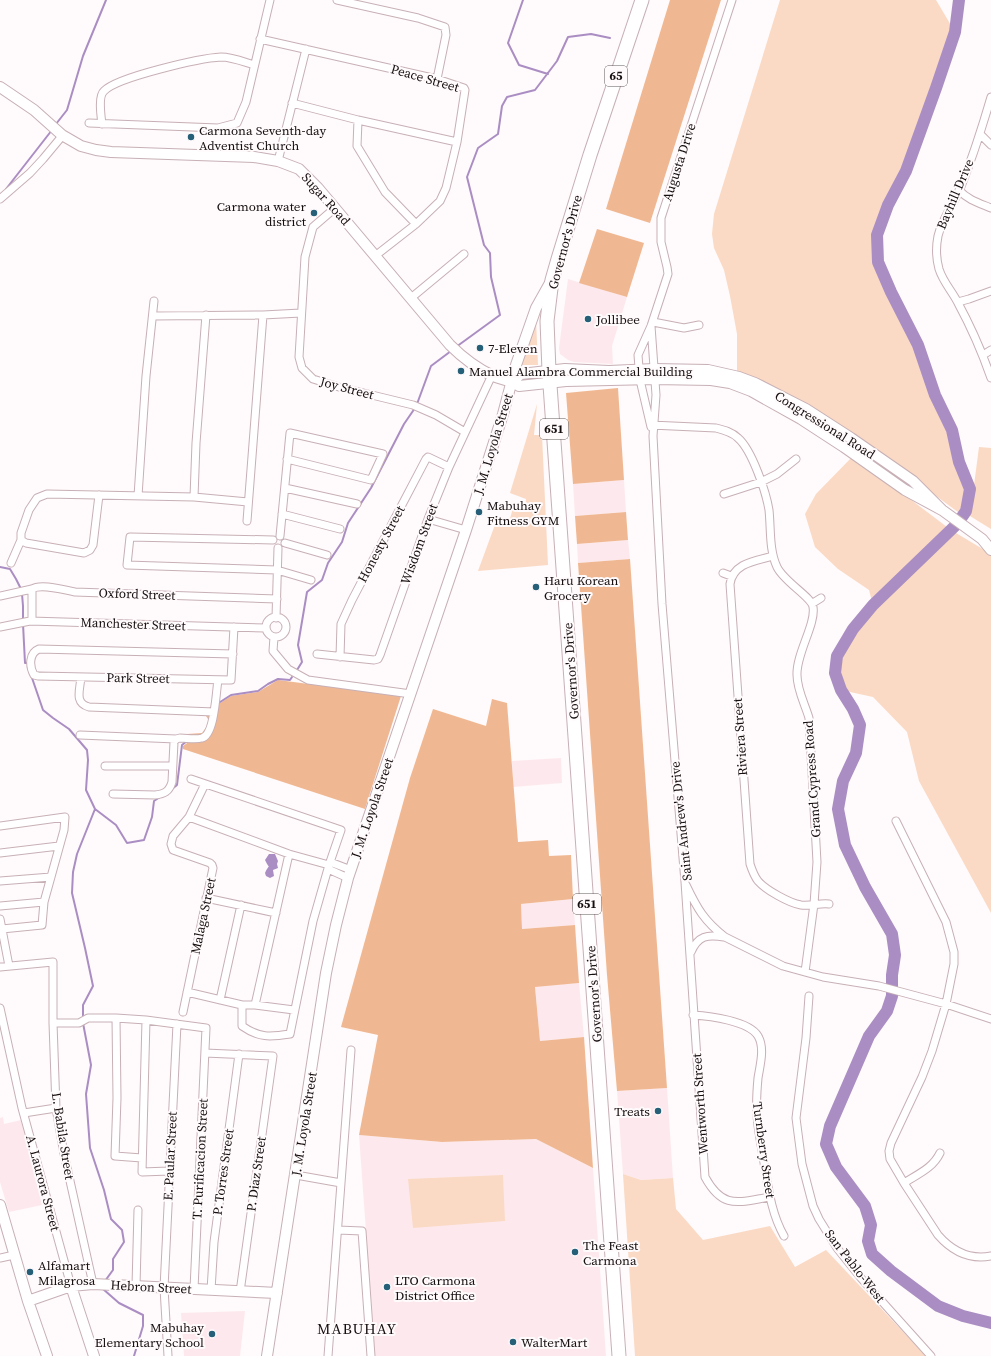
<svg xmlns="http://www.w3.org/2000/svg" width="991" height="1356" font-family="'Source Serif 4',serif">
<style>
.built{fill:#fde9ed}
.green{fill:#fadac4}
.forest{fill:#f0b892}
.water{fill:#aa8ec3}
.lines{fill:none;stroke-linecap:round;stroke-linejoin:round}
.stream{stroke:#aa8ec3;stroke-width:2}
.river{stroke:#aa8ec3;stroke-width:12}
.street-casing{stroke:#c7b0b6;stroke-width:9}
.secondary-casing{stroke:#c7b0b6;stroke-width:12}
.highway-casing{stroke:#c7b0b6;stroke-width:15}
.street{stroke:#fff;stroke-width:7}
.secondary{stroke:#fff;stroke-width:10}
.highway{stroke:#fff;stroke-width:13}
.poi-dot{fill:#255f78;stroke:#fffafb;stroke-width:1.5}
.labels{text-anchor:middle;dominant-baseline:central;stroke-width:4;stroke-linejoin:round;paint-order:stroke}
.shield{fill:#fffafb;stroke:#5c5656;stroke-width:1}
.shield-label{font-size:12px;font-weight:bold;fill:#160f10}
.street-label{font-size:13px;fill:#160f10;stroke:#fffafb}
.poi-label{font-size:13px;fill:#160f10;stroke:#fffafb;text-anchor:start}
.quarter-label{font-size:15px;letter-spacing:1px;fill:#160f10;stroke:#fffafb}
</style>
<rect width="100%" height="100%" fill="#fffafb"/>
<path class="built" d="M568 279 627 297 612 346 613 364 574 362 568 360 560 354 559 348Z
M624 480 626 512 575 516 573 484Z
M628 540 630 559 578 563 577 544Z
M561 758 562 783 513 787 512 761Z
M573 899 575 925 522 929 521 904Z
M579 983 584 1037 540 1041 535 986Z
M667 1088 673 1178 641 1180 623 1174 617 1091Z
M3 1117 4 1124 21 1120 42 1205 9 1212 0 1182V1118Z
M359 1135 442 1142 536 1139 593 1168 606 1356H375Z
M245 1311 240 1356H184L181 1313Z"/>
<path class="green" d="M780 0H936L955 32 906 171 888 205 877 235 878 262 891 292 918 345 935 395 952 430 959 462 970 489 969 510 962 515 856 437 824 417 737 371V334L730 296 724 270 714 248 712 234 714 214Z
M536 320 538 365H521Z
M537 404 534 435H542L548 565 478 571 496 522 508 526 513 508 525 511 526 499 510 493Z
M979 447 991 448V529L970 516Z
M853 456 951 530 991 554V913L919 781 907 732 873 697 841 690C839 685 835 678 835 672 834 648 858 623 873 605L869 590 838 569 815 547 805 514 816 494Z
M623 1174 641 1180 673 1178 676 1209 703 1240 770 1226 795 1267 826 1250 926 1356H635Z
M503 1175 505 1221 413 1228 408 1179Z"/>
<path class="forest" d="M670 0H721L650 223 606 209Z
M597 229 644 243 627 297 579 283Z
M618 388 624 480 573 484 566 393Z
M626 512 628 540 577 544 575 516Z
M630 559 667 1088 617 1091 607 975 578 563Z
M278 680 401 696 365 809 183 749V746L190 741 187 734 202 733 210 722 202 710 217 705 231 696 258 692Z
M492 699 507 703 518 842 548 840 549 856 571 855 573 899 521 904 522 929 575 925 579 983 535 987 540 1041 584 1037 593 1168 536 1139 442 1142 359 1135 378 1035 341 1027 410 778 433 709 486 726Z"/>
<path class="water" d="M269 854H275L278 861 277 864 278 868 273 870 274 876 270 878 266 876 265 873C270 862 270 871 265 860Z"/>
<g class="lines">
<path class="stream" d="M523 0 508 43 519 65 548 74
M56 124 67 110 83 56 106 0
M6 189 52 130
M456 347 500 315 491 277 490 253 484 245 467 177 478 148 498 134 502 106 507 97 535 90 557 61 568 37 591 34 610 38
M417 404 431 366 451 351
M0 567 10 569 16 579 21 589
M22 594 23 606V620
M23 624 25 663H29
M297 670 302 662 298 645 307 592 322 580 328 563 342 542 348 523 371 488 404 424 415 408
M31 675 43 710 53 718 69 729 87 750 88 760 86 790 95 809 116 825 127 843 144 840 152 817 154 801 160 797
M217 704 231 695 258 691 268 684 278 679 290 680 292 677
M172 789 177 785 182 745 187 741
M83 1019V1005L93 986 85 948 72 893 73 872 77 854 95 809
M83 1023 91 1065 86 1094 90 1148 104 1190 111 1219 122 1230 124 1242 113 1259V1270L105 1281
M103 1289 119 1303 143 1315V1326L134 1356"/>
<path class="river" d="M959 0 955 32 936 88 906 171 888 205 877 235 878 262 891 292 918 345 935 395 952 430 959 462 970 489 966 511 957 524 873 605 853 629 837 656 835 673 841 690 853 709 860 725 856 753 843 781 838 809 845 845 865 887 892 934 895 955 892 975V996L887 1011 869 1036 830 1126 826 1144 836 1167 865 1206 871 1225 868 1241 872 1254 891 1271 938 1306 963 1316 991 1323"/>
<g class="street-casing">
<path id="street" d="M337 0 418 18 445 27 446 35 437 79
M260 39 437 79 464 88 465 90 457 142 446 188 440 201 416 224 375 256
M991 97C982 128 972 159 960 189 953 205 942 219 938 236 936 246 936 258 939 269 943 282 952 291 958 303 971 327 982 352 991 378
M292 103 358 120 457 142
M358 120 357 146 385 192 416 224
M89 123 218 128 237 123 246 102 270 0
M102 124C101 116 98 96 104 91 117 77 201 58 221 57 232 57 244 62 254 65
M980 134 991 145
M278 161 306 49
M959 190C968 200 979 203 991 208
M0 199 30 173 43 159 63 135
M335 208 313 227 305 257 299 357 302 368 313 379 339 387 413 405 436 415 465 432
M411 298 464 254
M958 302 969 299 991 291
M153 316 263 315 301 313
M653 322 684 328 699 325
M651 326 656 395 653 436 662 604 685 882 705 1177C723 1210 738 1202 770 1197
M983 355 991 350
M651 425 716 428C724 430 732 432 738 438 752 450 766 492 769 510 771 529 769 550 777 567 784 582 812 597 813 607 816 624 796 654 797 675 797 690 805 704 809 718L817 862 814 904 805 972
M651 427 640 380 638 355 651 326 668 274 667 267 661 242V218L732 0
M285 488 357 504
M724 494 761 482 777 474 796 459
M138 496 146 376 154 301
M194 497 196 443 206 315
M282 514 340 529
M428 519 466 530
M247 521 263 315
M280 536 290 433 383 454 371 480 287 459
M21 540 26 543 84 553 90 550 93 545 99 495
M273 540 130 537 127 565 277 570 311 580
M285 543 327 555
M773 556C755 561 733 563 730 584L750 864C752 870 754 876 758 881 766 890 789 903 801 905 811 906 820 903 829 904
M11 563 21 540V533L29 510 37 498 47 494 194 497 248 502
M723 573 731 576
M32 589V621
M0 596 32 589C41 583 64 590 75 592L277 599
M813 603 821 598
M266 627a10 10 0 1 1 20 0a10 10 0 1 1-20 0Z
M276 618 278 548
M0 627 30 621 266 628
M274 637 273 651 288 669 308 680 411 694
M233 654 39 649C29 653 29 666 34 675L38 676 231 680 234 627
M317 654 374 660 378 659 380 655 428 519 449 467 492 375
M340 657 341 624 352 600 426 459 428 457 449 467
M81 677C80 690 74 703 89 707L214 712
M80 735 176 739
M105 766H172
M191 779 341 830 329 865 313 921 290 1034C270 1037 259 1038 242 1026V1005
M113 794 155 795C164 794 169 792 172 782L174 742 176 739 180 738C187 738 195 740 202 738 215 735 216 691 218 680
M189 817 289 854 329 865
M896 821 946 922 954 952V964L946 1004 932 1051 922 1077 891 1143 889 1151 890 1159 904 1183 938 1235C952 1251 970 1260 991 1256
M0 826 65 817 64 830 44 902 42 925 2 929
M0 853 59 846
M330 862 351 870
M328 869 348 878
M0 881 51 877
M686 885C697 908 704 921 725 937L783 966 823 977 879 986 946 1004 991 1019
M206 898 276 913
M0 906 44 902
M0 919 9 966
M691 952C698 936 707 934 724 937
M0 967 53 962V1023L56 1108 64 1154 93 1284
M187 992 242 1005H255L294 1010
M809 996 806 1038 796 1118 802 1164 813 1206 819 1219 837 1248 861 1278 931 1356
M220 1000 241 905
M255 1005 289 854
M0 1008 22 1108 71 1286
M183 1012 213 868 212 865 210 863 173 850 171 844 173 836 189 817 205 784
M693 1015C710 1016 749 1021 758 1036 765 1048 760 1065 758 1078 757 1089 756 1101 757 1112 757 1127 761 1142 763 1157 768 1184 770 1211 784 1236
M116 1018 117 1098 115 1156 142 1158
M146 1020 142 1172 169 1171
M53 1023H79L88 1018H116L146 1020 206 1028 194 1289
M205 1053 273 1056 240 1292
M24 1113 56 1108
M296 1175 341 1183
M904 1183C918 1174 933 1168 940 1153
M338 1230 362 1231 371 1356
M0 1258 14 1255
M136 1286 138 1210
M211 1290 214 1242 239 1054
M168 1356 164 1288 177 1024
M328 1356 351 1050"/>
</g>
<g class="secondary-casing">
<path id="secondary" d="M0 87 34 110 62 135 81 146 96 150 111 152 254 157 278 161 299 169 318 188 450 345C463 358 476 368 493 376 502 380 511 380 519 386L566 381 654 379 711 380 730 383 751 391 801 419 844 447 905 490 942 510
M512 381 521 374 565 369 609 371 654 369 708 370 739 377 755 383 806 409 851 438 913 481 942 510 982 539 991 550
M0 1205 28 1301 47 1356
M71 1286 94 1356
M28 1301 71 1286 93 1284 277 1293
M267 1356 326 973 336 925 348 878 466 530 503 414 516 365 536 308 550 283"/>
</g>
<g class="highway-casing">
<path id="highway" d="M619 1356 549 371 547 321 552 280 558 259 590 155 642 0"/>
</g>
<use href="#street" class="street"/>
<use href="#secondary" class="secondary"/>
<use href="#highway" class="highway"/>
</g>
<g class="poi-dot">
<circle cx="191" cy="137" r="4"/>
<circle cx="314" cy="213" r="4"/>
<circle cx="588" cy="319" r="4"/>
<circle cx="480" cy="348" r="4"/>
<circle cx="461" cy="371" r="4"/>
<circle cx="479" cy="512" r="4"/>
<circle cx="536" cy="587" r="4"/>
<circle cx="658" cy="1111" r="4"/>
<circle cx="575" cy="1252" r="4"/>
<circle cx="30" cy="1272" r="4"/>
<circle cx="387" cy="1287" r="4"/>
<circle cx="212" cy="1334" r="4"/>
<circle cx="513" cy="1342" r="4"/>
</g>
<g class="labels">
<g class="shield">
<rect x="605" y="66" width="22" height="20" rx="3"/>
<rect x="540" y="419" width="28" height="20" rx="3"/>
<rect x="573" y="894" width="28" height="20" rx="3"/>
</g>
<g class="shield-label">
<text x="616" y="76">65</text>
<text x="554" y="429">651</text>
<text x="587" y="904">651</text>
</g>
<g class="street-label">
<text transform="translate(425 78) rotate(16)">Peace Street</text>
<text transform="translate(679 162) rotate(-72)">Augusta Drive</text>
<text transform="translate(955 194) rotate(-67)">Bayhill Drive</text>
<text transform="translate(326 199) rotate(48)">Sugar Road</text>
<text transform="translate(565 242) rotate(-75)">Governor's Drive</text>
<text transform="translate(347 388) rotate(15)">Joy Street</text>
<text transform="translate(825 425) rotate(32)">Congressional Road</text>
<text transform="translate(493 444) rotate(-73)">J. M. Loyola Street</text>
<text transform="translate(381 544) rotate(-62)">Honesty Street</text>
<text transform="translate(419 544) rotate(-70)">Wisdom Street</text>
<text transform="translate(137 594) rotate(2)">Oxford Street</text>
<text transform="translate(133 624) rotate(2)">Manchester Street</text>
<text transform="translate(571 671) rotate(-94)">Governor's Drive</text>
<text transform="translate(138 678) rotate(1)">Park Street</text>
<text transform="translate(740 737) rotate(-94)">Riviera Street</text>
<text transform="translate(812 779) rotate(-94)">Grand Cypress Road</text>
<text transform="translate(372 808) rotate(-71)">J. M. Loyola Street</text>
<text transform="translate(681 821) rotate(-96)">Saint Andrew's Drive</text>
<text transform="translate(203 916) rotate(-78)">Malaga Street</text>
<text transform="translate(594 994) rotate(-94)">Governor's Drive</text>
<text transform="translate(700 1104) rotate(-94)">Wentworth Street</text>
<text transform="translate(304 1124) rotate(-81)">J. M. Loyola Street</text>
<text transform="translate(63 1136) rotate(81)">L. Babila Street</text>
<text transform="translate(764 1150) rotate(82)">Turnberry Street</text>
<text transform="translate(170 1156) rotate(-87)">E. Paular Street</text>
<text transform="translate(200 1159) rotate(-87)">T. Purificacion Street</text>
<text transform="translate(223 1172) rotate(-82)">P. Torres Street</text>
<text transform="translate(256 1174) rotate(-82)">P. Diaz Street</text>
<text transform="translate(43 1183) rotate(75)">A. Laurora Street</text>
<text transform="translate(855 1266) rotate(52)">San Pablo-West</text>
<text transform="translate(151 1287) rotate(3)">Hebron Street</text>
</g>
<g class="poi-label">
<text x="199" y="130">Carmona Seventh-day<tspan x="199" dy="15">Adventist Church</tspan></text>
<text x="306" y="206" text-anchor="end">Carmona water<tspan x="306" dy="15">district</tspan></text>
<text x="596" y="319">Jollibee</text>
<text x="488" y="348">7-Eleven</text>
<text x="469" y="371">Manuel Alambra Commercial Building</text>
<text x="487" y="505">Mabuhay<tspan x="487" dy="15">Fitness GYM</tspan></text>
<text x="544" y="580">Haru Korean<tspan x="544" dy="15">Grocery</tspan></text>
<text x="650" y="1111" text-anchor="end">Treats</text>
<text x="583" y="1245">The Feast<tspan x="583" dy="15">Carmona</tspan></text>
<text x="38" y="1265">Alfamart<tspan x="38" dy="15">Milagrosa</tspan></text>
<text x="395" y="1280">LTO Carmona<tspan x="395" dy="15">District Office</tspan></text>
<text x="204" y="1327" text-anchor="end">Mabuhay<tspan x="204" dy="15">Elementary School</tspan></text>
<text x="521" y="1342">WalterMart</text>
</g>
<g class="quarter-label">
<text x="357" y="1328">MABUHAY</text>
</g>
</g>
</svg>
